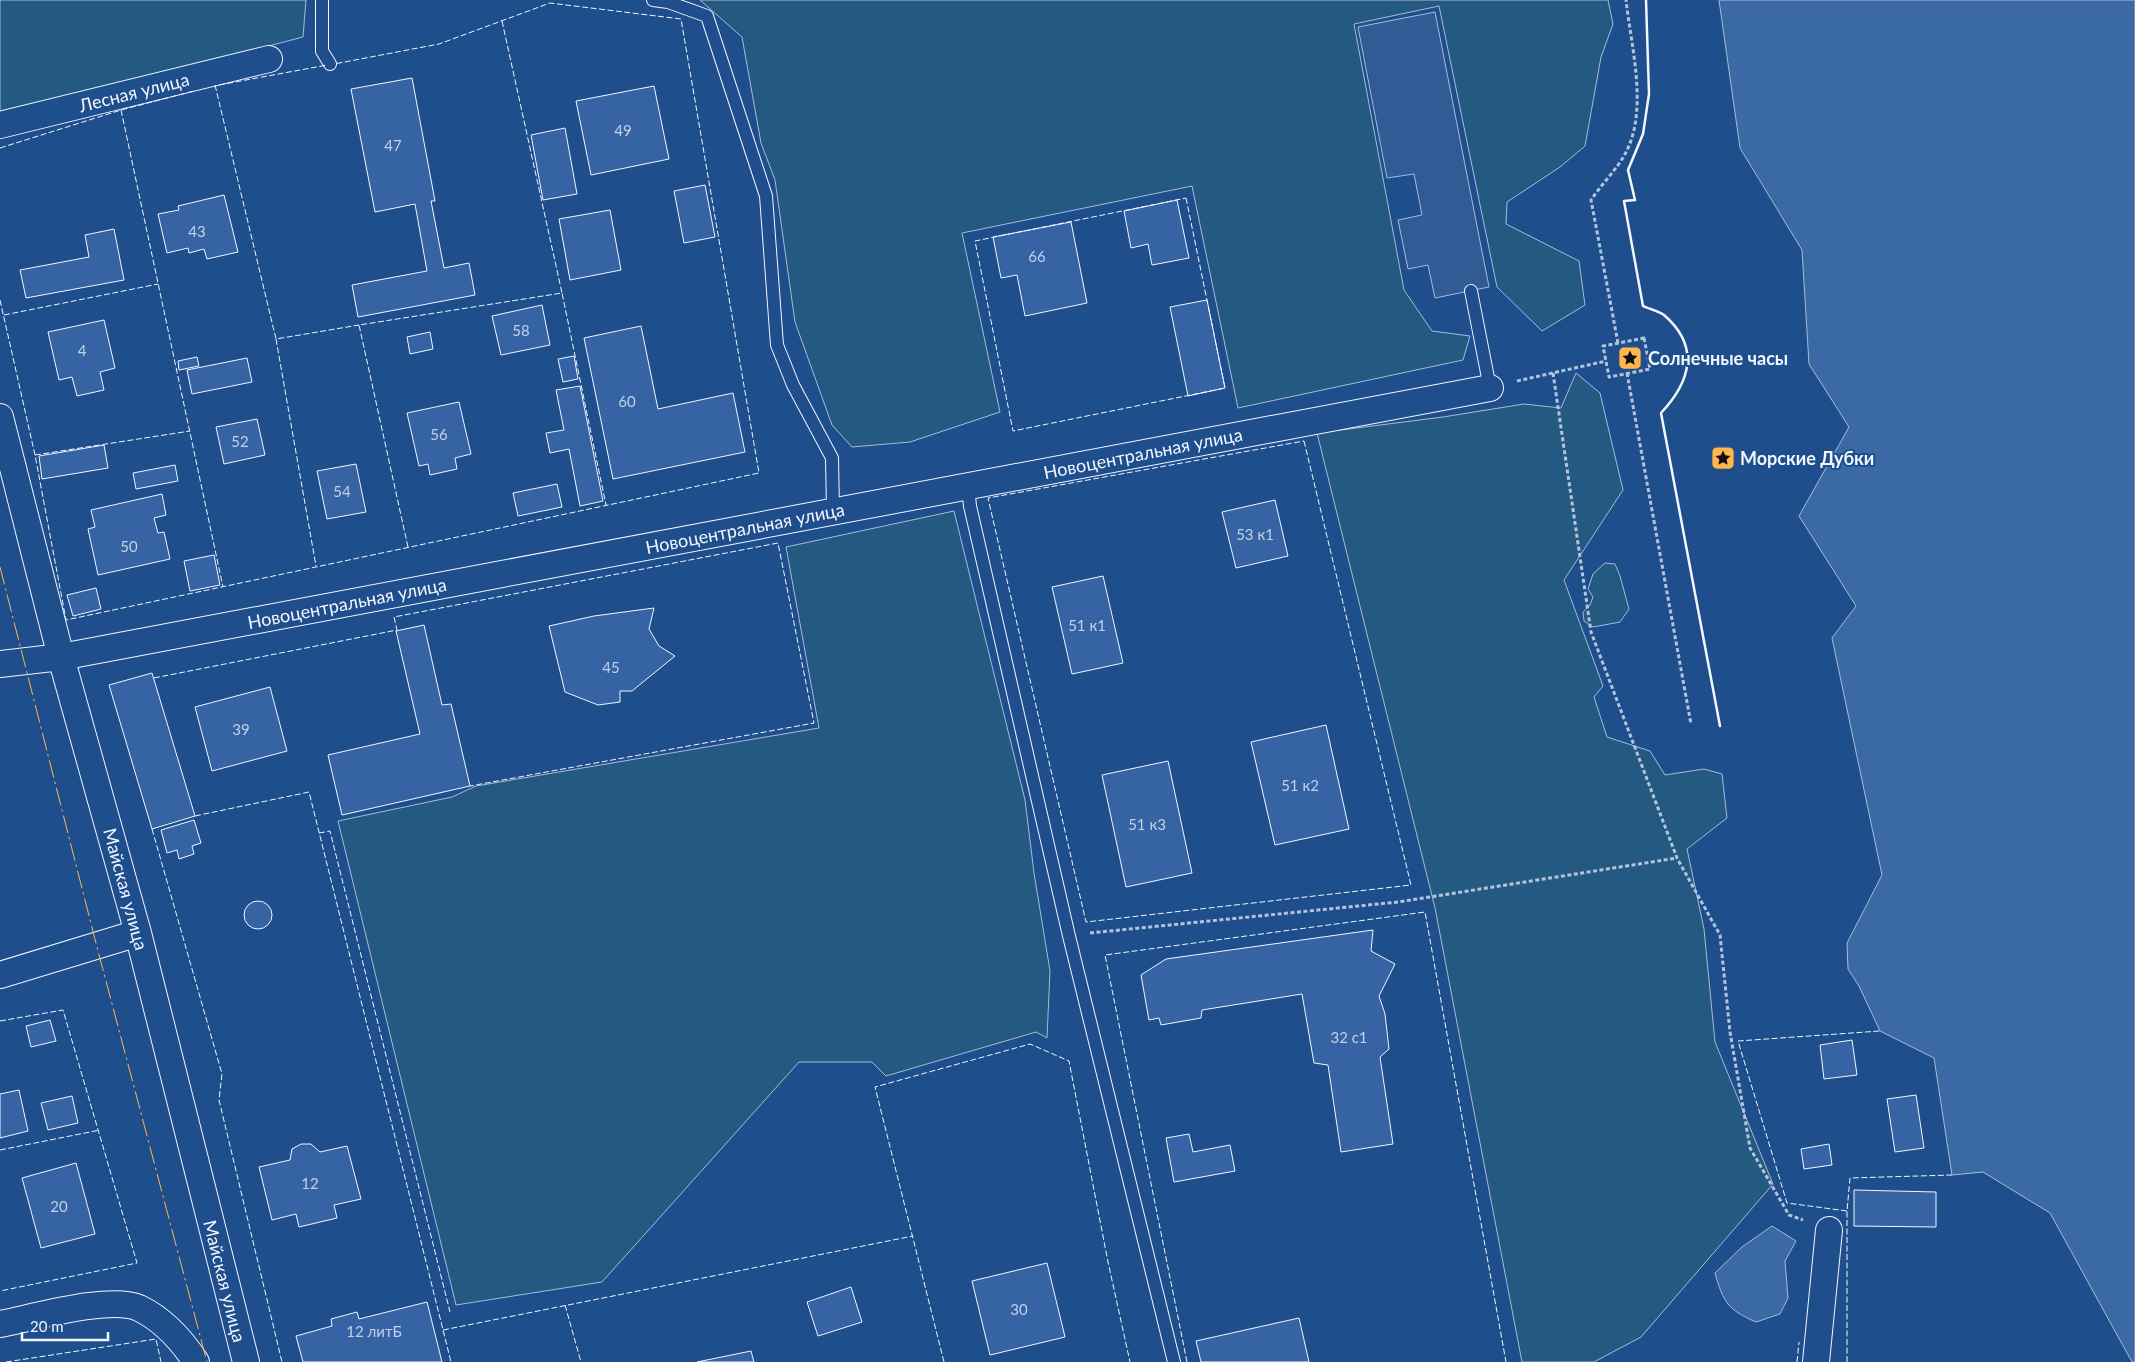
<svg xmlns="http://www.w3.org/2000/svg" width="2135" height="1362" font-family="Lato,sans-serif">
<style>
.green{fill:#245a82;stroke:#a8bbd7}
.parking{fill:#305b95;stroke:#a8bbd7}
.water{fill:#3b69a3;stroke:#a8bbd7}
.building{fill:#3563a3;stroke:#f2f6ff}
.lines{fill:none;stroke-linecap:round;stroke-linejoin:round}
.service-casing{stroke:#f2f6ff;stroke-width:14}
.minor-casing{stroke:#f2f6ff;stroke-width:28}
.path{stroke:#b3c4dc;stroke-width:3;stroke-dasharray:4 2.5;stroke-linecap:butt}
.service{stroke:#1f4e8c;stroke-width:12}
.minor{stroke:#1f4e8c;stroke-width:26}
.fence{stroke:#f2f6ff;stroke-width:1;stroke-dasharray:6 2.5;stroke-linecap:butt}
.wall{stroke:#f2f6ff;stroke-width:2.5}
.power{stroke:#ffb74d;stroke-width:1;stroke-dasharray:18 4 2.5 4;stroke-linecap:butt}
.labels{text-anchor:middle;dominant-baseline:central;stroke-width:4;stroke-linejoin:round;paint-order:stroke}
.number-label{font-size:15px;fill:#c3d1e8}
.street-label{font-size:18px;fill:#f2f6ff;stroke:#1f4e8c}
.poi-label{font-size:18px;font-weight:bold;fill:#f2f6ff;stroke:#1f4e8c;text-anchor:start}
</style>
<rect width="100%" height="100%" fill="#1f4e8c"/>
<path class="green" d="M0 0H306L303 37 0 116Z
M700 0H1608L1613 24 1601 57 1585 146 1560 167 1507 202 1506 224 1579 261 1585 305 1542 331 1497 287 1439 6 1354 24 1404 290 1432 331 1470 336 1463 360 1238 408 1192 186 962 233 1000 412 910 442 852 447 832 425 795 322 775 180 761 143 742 37Z
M1576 373 1600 393 1623 490 1564 580 1603 686 1594 697 1607 737 1650 751 1665 775 1704 769 1722 774 1727 818 1687 849 1704 929 1715 1042 1773 1184 1641 1337 1594 1362H1522L1435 908 1317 433 1443 417 1524 404 1561 408Z
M954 511 1025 800 1034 873 1050 971 1047 1038 1036 1032 886 1076 872 1062H799L602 1282 456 1305 338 821 452 797 476 786 819 728 786 547Z
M1605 563 1615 564 1620 576 1629 609 1620 622 1593 627 1584 621 1583 612 1590 605 1593 597 1588 589 1593 574Z"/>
<path class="parking" d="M1435 12 1489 287 1435 298 1428 265 1408 269 1398 220 1422 215 1414 174 1387 178 1358 27Z"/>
<path class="water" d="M1719 0H2135V1362H2132L2050 1213 1983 1172 1952 1175 1934 1058 1880 1031 1859 986 1848 969 1847 943 1882 875 1832 638 1856 606 1799 516 1849 427 1809 364 1802 250 1740 148Z
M1772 1226 1796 1241 1785 1261 1788 1298 1780 1314 1756 1322C1728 1310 1723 1302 1715 1273L1742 1247Z"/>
<path class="building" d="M412 78 435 201H431L444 268 469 263 475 295 358 317 352 285 427 271 415 204 375 212 351 89Z
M654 86 669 159 591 175 576 101Z
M565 128 577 194 543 200 531 135Z
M705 185 715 237 684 243 674 191Z
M224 195 238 252 207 259 204 249 189 253 188 248 167 253 158 214 179 210 178 206Z
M1177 200 1189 258 1152 265 1148 244 1131 248 1124 211Z
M610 210 621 270 570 280 559 219Z
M1071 222 1087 303 1025 316 1017 275 1001 278 993 237Z
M114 229 124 280 26 298 20 270 89 257 85 235Z
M1207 300 1225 388 1188 396 1170 307Z
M542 305 550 345 501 355 492 316Z
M104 320 115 368 100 372 104 390 77 396 72 377 59 380 48 332Z
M641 326 658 409 733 393 745 452 613 479 584 338Z
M430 332 433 349 410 354 407 337Z
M574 356 578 379 563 382 558 359Z
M197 357 199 366 179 370 178 361Z
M247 358 252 382 192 394 187 370Z
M580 386 603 501 580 506 569 449 550 453 546 433 564 430 556 390Z
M459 402 471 454 455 458 457 469 430 475 428 464 419 466 407 413Z
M257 419 265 455 224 464 216 427Z
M104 445 108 468 42 479 39 456Z
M356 464 366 512 327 519 317 471Z
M175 465 178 481 136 489 133 473Z
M557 484 562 507 518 516 513 493Z
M162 494 166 515 154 518 158 533 164 532 170 559 98 575 88 529 95 527 91 510Z
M1275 500 1288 556 1236 568 1222 512Z
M214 555 220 585 190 591 184 561Z
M1103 576 1123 663 1072 674 1052 587Z
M96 588 101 609 73 616 67 595Z
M654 608 649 629 659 646 675 656 632 691H620V702L598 705 565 692 549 626 594 616Z
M424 625 442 705 451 704 470 786 342 815 328 755 420 734 396 631Z
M152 673 195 816 152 829 109 685Z
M270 687 287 751 212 771 195 707Z
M1326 725 1349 829 1275 845 1251 742Z
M1168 761 1192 873 1126 887 1102 775Z
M194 820 201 843 192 846 194 854 179 859 177 850 167 853 161 830Z
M244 915a14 14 0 1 1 28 0a14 14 0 1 1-28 0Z
M1373 930 1371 951 1395 964 1379 996 1385 1014 1389 1049 1380 1057 1393 1144 1341 1152 1328 1065 1314 1063 1302 994 1202 1010 1201 1018 1161 1025 1159 1018 1149 1020 1141 975 1166 959Z
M50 1020 56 1041 31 1047 26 1026Z
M1852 1040 1857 1075 1824 1079 1820 1045Z
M19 1090 28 1131 0 1138V1094Z
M1916 1095 1924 1148 1895 1152 1887 1099Z
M72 1096 78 1123 48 1130 41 1103Z
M1189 1134 1193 1152 1230 1145 1235 1171 1174 1182 1166 1138Z
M301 1144H311L320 1152 347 1146 361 1199 334 1205 337 1218 299 1227 296 1214 272 1220 259 1167 290 1160 292 1149Z
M1829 1144 1832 1165 1804 1169 1801 1149Z
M76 1163 95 1234 41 1248 22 1178Z
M1854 1190 1936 1192V1227L1854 1226Z
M1047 1263 1065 1337 990 1355 972 1281Z
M851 1287 862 1322 818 1336 807 1302Z
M427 1302 442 1362H303L296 1336 332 1326 331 1319 357 1312 359 1319Z
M1299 1318 1309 1362H1201L1196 1341Z
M751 1351 754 1362H697Z"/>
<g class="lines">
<g class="service-casing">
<path id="service" d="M322 0V51L330 64
M653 0 668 2 707 16 766 196 777 345 793 385 832 458 833 511
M1471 291 1490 388
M968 486 970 506 1069 936 1174 1362"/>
</g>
<g class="minor-casing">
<path id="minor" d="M0 125 269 59
M0 417 61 657 138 933 246 1362
M0 664 61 657 1490 388
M0 975 138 933
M0 1324C32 1318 110 1295 139 1308 164 1320 181 1339 196 1362
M1816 1362 1829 1230"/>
</g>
<path class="path" d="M1644 338 1650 369 1609 377 1603 346Z
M1618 343 1591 200C1601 185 1617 169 1625 154 1649 111 1631 46 1626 0
M1553 373 1591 632 1677 858 1720 935 1730 1032 1750 1148 1789 1215 1803 1220
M1627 373 1691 724
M1517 381 1606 361
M1090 933 1398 902 1677 858"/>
<use href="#service" class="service"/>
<use href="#minor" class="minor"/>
<path class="fence" d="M502 21 562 293
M215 85 276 339 359 325
M219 85 327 65
M121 110 223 587
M0 148 121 110 194 91
M1186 198 1225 388 1013 431 975 241Z
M0 300 35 455 66 620 759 473 681 19 550 3 439 44 334 64
M4 315 158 284
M276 339 316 566
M1304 441 1411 885 1086 922 988 498Z
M35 455 190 431
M408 547 359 325 562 293 606 505
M154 678 397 630 394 617 778 543 814 723 470 786
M195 816 309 792 451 1362
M152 829 222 1074 219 1100 282 1362
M319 833 330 831 450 1312
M0 1021 63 1010 137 1263 0 1291
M0 1150 100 1130
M1847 1211 1787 1203 1738 1041 1880 1031
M565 1305 581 1362
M443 1330 913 1236
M6 1362 156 1339 161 1362
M944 1362 875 1087 1030 1044 1069 1061 1108 1262 1130 1362
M1187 1362 1105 955 1425 912 1506 1362
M1797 1362 1799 1342
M1847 1362V1211L1850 1178 1952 1175"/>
<path class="wall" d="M1646 0 1649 94 1643 134 1628 170 1635 200 1624 201 1643 306C1649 309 1659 311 1664 315 1701 347 1690 382 1661 413L1720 726"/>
<path class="power" d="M0 567 98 951 207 1362"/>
</g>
<defs>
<g id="sight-square" transform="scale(1.25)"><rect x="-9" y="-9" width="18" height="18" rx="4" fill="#ffb74d" stroke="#1f4e8c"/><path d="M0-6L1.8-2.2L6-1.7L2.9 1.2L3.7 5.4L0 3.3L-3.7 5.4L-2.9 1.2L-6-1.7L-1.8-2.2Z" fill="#111"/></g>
</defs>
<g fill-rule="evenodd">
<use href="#sight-square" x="1630" y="358"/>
<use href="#sight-square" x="1723" y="458"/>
</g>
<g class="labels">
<g class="number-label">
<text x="623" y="130">49</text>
<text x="393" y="145">47</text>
<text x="197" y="231">43</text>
<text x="1037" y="256">66</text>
<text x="521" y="330">58</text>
<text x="82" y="350">4</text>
<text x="627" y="401">60</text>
<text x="439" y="434">56</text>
<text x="240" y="441">52</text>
<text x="342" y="491">54</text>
<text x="1255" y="534">53 к1</text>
<text x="129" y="546">50</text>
<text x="1087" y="625">51 к1</text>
<text x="611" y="667">45</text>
<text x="241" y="729">39</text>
<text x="1300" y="785">51 к2</text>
<text x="1147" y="824">51 к3</text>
<text x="1349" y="1037">32 с1</text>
<text x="310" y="1183">12</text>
<text x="59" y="1206">20</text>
<text x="1019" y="1309">30</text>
<text x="374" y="1331">12 литБ</text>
</g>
<g class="street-label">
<text transform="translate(134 92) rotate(-14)">Лесная улица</text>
<text transform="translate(1143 453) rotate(-11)">Новоцентральная улица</text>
<text transform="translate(745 528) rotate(-11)">Новоцентральная улица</text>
<text transform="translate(347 603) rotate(-11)">Новоцентральная улица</text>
<text transform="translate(126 889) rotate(75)">Майская улица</text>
<text transform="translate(225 1281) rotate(76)">Майская улица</text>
</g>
<g class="poi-label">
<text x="1648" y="358">Солнечные часы</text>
<text x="1740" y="458">Морские Дубки</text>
</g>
</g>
<path d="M22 1332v8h86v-8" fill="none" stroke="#f2f6ff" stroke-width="2.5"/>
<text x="30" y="1332" font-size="15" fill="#f2f6ff" stroke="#1f4e8c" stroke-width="4" paint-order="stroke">20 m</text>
</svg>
